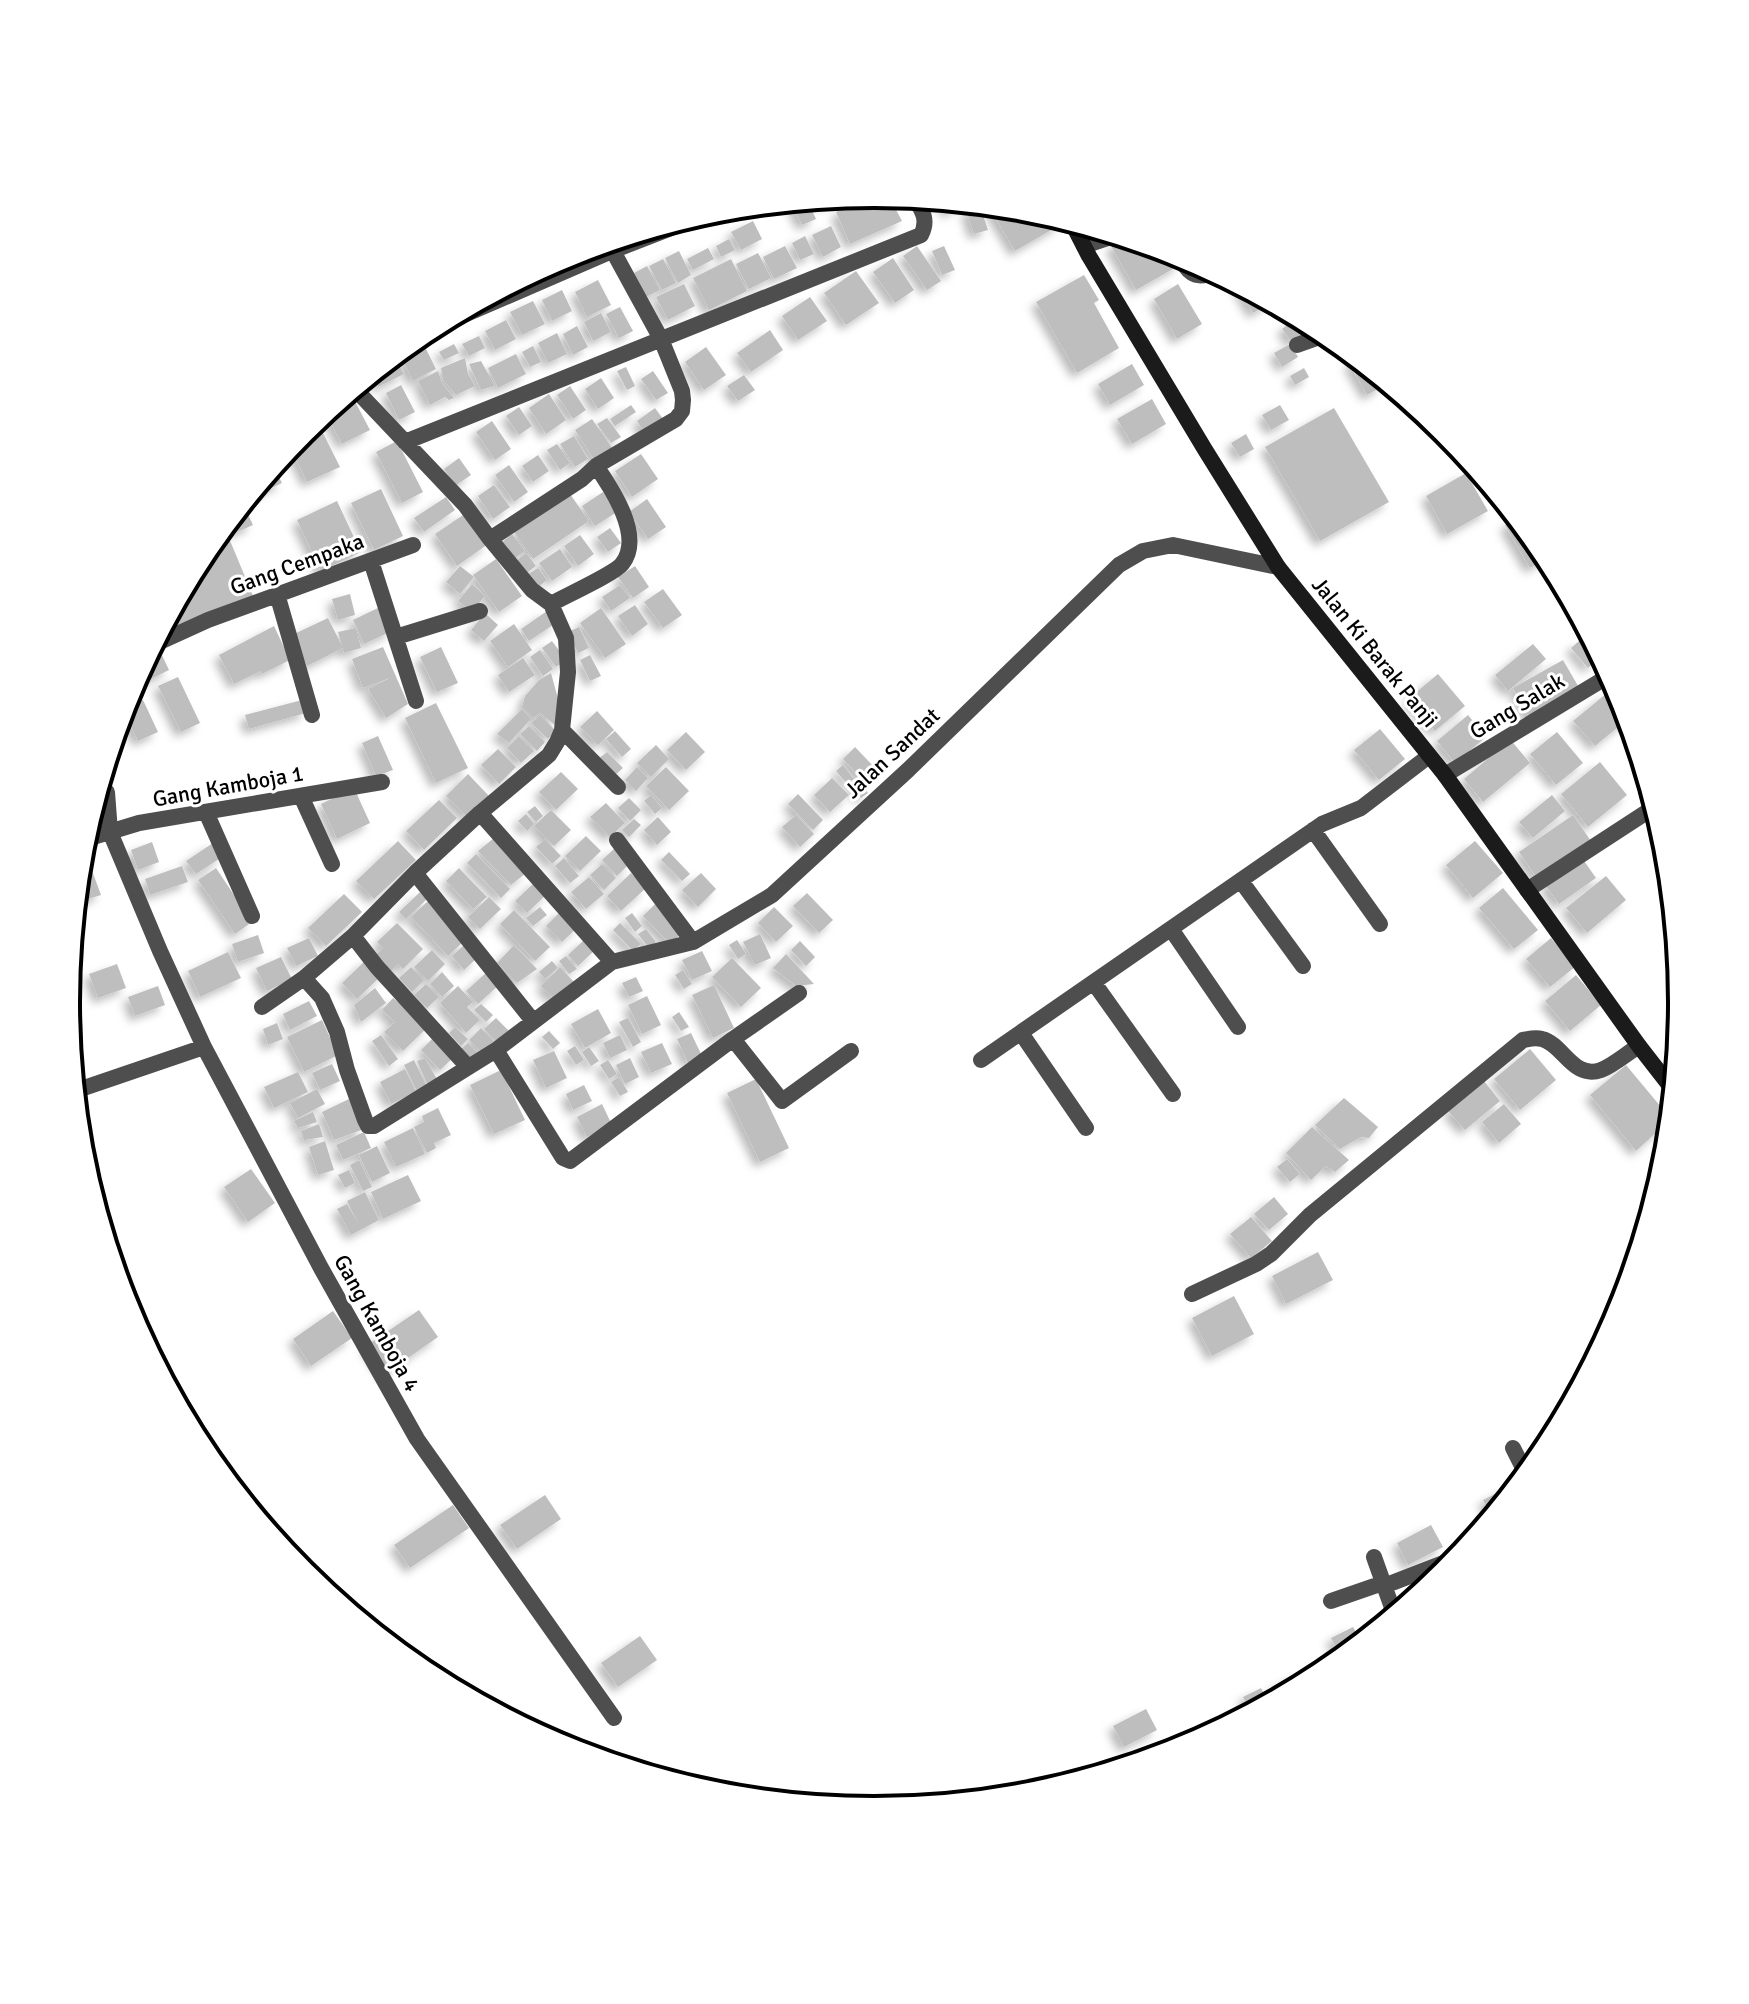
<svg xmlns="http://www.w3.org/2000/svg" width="1749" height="2004" font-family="Signika,sans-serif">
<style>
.building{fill:#bebebe;filter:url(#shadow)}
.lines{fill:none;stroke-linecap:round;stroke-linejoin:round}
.street{stroke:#4e4e4e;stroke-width:16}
.secondary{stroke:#1b1b1b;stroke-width:16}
.labels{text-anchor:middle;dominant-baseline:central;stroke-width:6;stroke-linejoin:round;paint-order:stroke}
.street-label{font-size:22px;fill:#000;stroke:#fff}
.rim{fill:none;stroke:#000;stroke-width:4}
</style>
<defs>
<filter id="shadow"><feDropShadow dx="-5.5" dy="5.5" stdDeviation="4" flood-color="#0004"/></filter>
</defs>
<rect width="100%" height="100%" fill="#fff"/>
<path class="building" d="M878 195 884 206 892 202 902 221 850 244 836 212Z
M838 197 822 205 819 199H824Z
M807 200 816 219 802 225 792 205 799 201Z
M940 200 965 202 948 213Z
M992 205 1033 209 1055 216 1060 225 1015 251 989 207Z
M980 206 988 230 974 234 966 210Z
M753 221 762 239 741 250 731 232Z
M831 226 841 247 823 257 812 235Z
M805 236 814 254 800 260 792 243Z
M1126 238 1171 251 1180 265 1136 290 1111 246Z
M729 239 735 250 721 257 716 246Z
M785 246 797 268 774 279 763 257Z
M917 246 941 281 927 290 903 256Z
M944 246 955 270 942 275 932 251Z
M708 248 714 259 693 270 687 259Z
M679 251 691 275 678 283 665 258Z
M758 253 771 278 749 289 736 264Z
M893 258 914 290 895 303 873 272Z
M663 259 676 283 662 290 649 266Z
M731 259 747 291 709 310 693 278Z
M647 266 660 290 646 297 634 273Z
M856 271 879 303 846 325 824 293Z
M1084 275 1099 300 1094 303 1119 348 1077 373 1036 302Z
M598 280 611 305 587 317 575 292Z
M1235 282 1265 298 1272 302 1253 313Z
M684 284 695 306 668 320 656 297Z
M1178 284 1202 324 1177 339 1154 299Z
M562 290 572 311 552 321 542 300Z
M810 297 827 321 798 340 782 316Z
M533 301 545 324 522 335 510 312Z
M620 307 633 331 619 338 606 314Z
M601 313 611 332 593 341 584 322Z
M1295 319 1306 332 1292 342 1282 329Z
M506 320 516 339 495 350 485 331Z
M577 326 588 347 573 355 563 334Z
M770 330 783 350 751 372 737 353Z
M557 333 567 354 548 363 538 343Z
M479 336 485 348 469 356 462 344Z
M454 344 459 353 444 360 439 352Z
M1290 344 1298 357 1282 367 1274 353Z
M533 346 541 362 530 367 522 352Z
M425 347 436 369 413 381 402 359Z
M706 347 726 375 704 390 685 362Z
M516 354 526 374 498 388 488 368Z
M465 358 468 374 475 386 456 395 443 380 441 368Z
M1358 358 1374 371 1383 386 1367 395 1349 363Z
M481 361 495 386 481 390 469 364Z
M397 362 404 374 378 387 372 374Z
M1132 364 1144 385 1110 405 1098 384Z
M626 367 635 386 627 390 617 371Z
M1304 368 1309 377 1295 385 1290 376Z
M438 371 442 383 454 398 449 400 445 397 430 405 418 381Z
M653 371 668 393 656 400 641 379Z
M744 375 755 390 738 401 727 386Z
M601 378 614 398 598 409 585 389Z
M401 385 415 412 399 420 386 393Z
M570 386 586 410 573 419 557 395Z
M350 392 370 430 342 444 325 412Z
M549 394 566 420 546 434 529 408Z
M1152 399 1166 424 1132 444 1117 419Z
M631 405 636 412 615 426 610 419Z
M1280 405 1289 420 1271 430 1262 415Z
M519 407 532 426 519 435 506 416Z
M655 408 666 423 647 436 637 421Z
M1334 408 1389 502 1320 541 1265 447Z
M607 418 621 437 611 443 597 424Z
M316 419 340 467 307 482 290 446 303 430Z
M592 419 613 449 595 461 575 430Z
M492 421 511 449 495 460 476 432Z
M1246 434 1254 449 1240 457 1231 443Z
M574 436 588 459 575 467 560 444Z
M397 441 423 492 402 503 376 452Z
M557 444 570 463 560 470 547 450Z
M641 454 658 479 632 497 615 471Z
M538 455 549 471 533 482 522 466Z
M459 458 471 475 455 486 444 469Z
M509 465 528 492 514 502 495 475Z
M273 466 282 483 253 497 251 493Z
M1466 473 1488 511 1447 534 1426 496Z
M494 485 510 507 493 519 478 496Z
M381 489 403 536 374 550 351 503Z
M603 492 617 512 595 526 582 506Z
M570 494 589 521 533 559 514 532Z
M446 497 455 510 424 532 414 518Z
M647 499 666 527 648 539 629 512Z
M337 501 361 552 321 571 297 520Z
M243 504 253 525 235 533 229 521Z
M466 513 488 544 457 566 435 534Z
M1518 518 1549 557 1530 568 1505 525Z
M610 528 621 543 608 552 597 537Z
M226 531 253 596 159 633 203 552 217 535Z
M512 534 525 551 514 559 502 542Z
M580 535 594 554 578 566 564 546Z
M560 549 572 567 552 581 539 563Z
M526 553 536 566 525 574 516 561Z
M496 559 522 596 499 612 473 575Z
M460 566 474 577 460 594 446 582Z
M635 566 649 587 633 598 618 577Z
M538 568 547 580 537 588 527 575Z
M472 584 485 596 472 612 458 601Z
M620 585 630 598 611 611 602 597Z
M663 589 682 615 663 628 644 602Z
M350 594 355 615 338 620 332 599Z
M635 605 648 624 632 636 618 616Z
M380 607 392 631 364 644 353 620Z
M601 608 626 644 605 658 580 623Z
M547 611 556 623 529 641 521 629Z
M485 613 498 625 484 641 471 630Z
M328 618 343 648 307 666 292 635Z
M514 624 532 650 508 667 490 641Z
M274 626 290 660 262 674 261 671 234 684 219 655Z
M579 627 589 648 578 653 568 632Z
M356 628 361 648 344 653 338 632Z
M552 641 566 660 556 667 542 648Z
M1579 641 1596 661 1588 668 1571 648Z
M1533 644 1546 659 1508 691 1495 675Z
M383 647 408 704 386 718 368 689 390 678 363 688 352 659Z
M441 647 458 683 437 692 420 657Z
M540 650 553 669 543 676 530 657Z
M160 651 169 670 143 683 138 672 146 658Z
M590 655 601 676 590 681 580 660Z
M523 658 535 675 509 692 498 675Z
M1563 660 1581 691 1530 719 1513 688Z
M551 673 558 699 556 726 540 713 533 718 522 707 525 696 539 680Z
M1438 674 1465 706 1435 731 1408 699Z
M178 677 200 723 181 732 158 686Z
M1607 693 1629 718 1595 746 1573 721Z
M143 700 158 732 138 741 123 710Z
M302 700 306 713 249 729 245 715Z
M436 703 468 768 436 783 405 718Z
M522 709 531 719 509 743 497 734Z
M597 711 614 730 598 745 580 727Z
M540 715 556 731 548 739 531 723Z
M1468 715 1486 737 1455 763 1437 741Z
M529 726 545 742 537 751 520 734Z
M1380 729 1405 759 1379 780 1354 750Z
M615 731 631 749 622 757 606 739Z
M686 732 705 752 686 770 667 750Z
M1557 732 1583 763 1556 785 1530 754Z
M378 736 393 770 376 776 362 743Z
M519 736 534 751 521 763 507 748Z
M1509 738 1530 763 1483 802 1464 779 1492 755Z
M656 745 669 759 651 777 637 763Z
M855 747 876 769 864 781 843 759Z
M498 749 516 767 499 784 481 765Z
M607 752 623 768 614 776 598 759Z
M1600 762 1627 795 1588 827 1561 794Z
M843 765 854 779 847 784 836 771Z
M637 767 648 778 636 791 625 780Z
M666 767 689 791 669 810 646 786Z
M561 772 578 789 556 810 539 792Z
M468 774 489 796 467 817 446 796Z
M832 778 849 795 830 812 814 795Z
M857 780 868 793 861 798 850 785Z
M354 788 370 823 337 839 321 804Z
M798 794 823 820 813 830 788 804Z
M651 795 662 808 655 814 644 801Z
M1552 795 1565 811 1533 838 1519 822Z
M629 798 641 810 630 821 618 808Z
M439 800 457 818 424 850 406 831Z
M606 803 625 823 610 837 590 817Z
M535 806 543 816 536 822 527 812Z
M551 810 571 830 554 846 534 826Z
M526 814 534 824 527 831 518 821Z
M796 815 814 834 800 847 782 827Z
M1573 815 1591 841 1537 878 1519 852Z
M658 817 671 832 657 845 644 830Z
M634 819 641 825 629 837 622 830Z
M586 836 601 851 580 871 565 856Z
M494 838 526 873 511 885 478 851Z
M545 839 561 856 552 864 536 847Z
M398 841 416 860 374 899 356 881Z
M1475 841 1503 873 1473 898 1446 865Z
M152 842 159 862 138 870 131 850Z
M213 843 222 857 196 874 186 861Z
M615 848 630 863 617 876 602 860Z
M669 852 690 874 682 881 661 860Z
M476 854 510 889 501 898 467 863Z
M564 858 579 876 570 883 555 866Z
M1582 858 1596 878 1559 904 1545 885Z
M88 860 101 895 76 903 80 862Z
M602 864 616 878 604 890 590 875Z
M182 866 188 882 150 895 145 879Z
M216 868 252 922 235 934 198 880Z
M459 868 487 897 473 909 446 881Z
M631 873 646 888 621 911 607 896Z
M701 873 716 889 698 907 682 890Z
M1606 876 1626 900 1587 933 1566 908Z
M589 877 604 894 586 909 571 892Z
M537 880 549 892 527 913 515 901Z
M1503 888 1538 930 1514 949 1479 908Z
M420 892 427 899 406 919 399 912Z
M807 893 833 920 819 933 793 906Z
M344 894 362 912 326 946 308 928Z
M489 897 501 909 480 929 468 917Z
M428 901 465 940 448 956 411 917Z
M655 904 682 933 670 944 643 916Z
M540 907 547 915 533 926 526 918Z
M774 907 793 926 776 942 758 923Z
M563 909 579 926 562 942 546 926Z
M514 910 550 947 535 961 500 924Z
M632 913 642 926 635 932 625 918Z
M397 923 423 949 403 969 398 964 387 975 372 958 383 948 377 942Z
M620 923 641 944 633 951 613 930Z
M646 929 656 942 649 948 638 934Z
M760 934 771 958 755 965 743 942Z
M258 935 264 953 238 962 232 944Z
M309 938 318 956 296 966 287 948Z
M1551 938 1575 967 1550 987 1526 959Z
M585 939 595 950 578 966 568 955Z
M737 940 746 954 738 959 729 945Z
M800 941 815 957 806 966 791 950Z
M464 945 477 958 464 970 452 956Z
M514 945 537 969 517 983 497 963Z
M432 950 445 964 428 981 414 967Z
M702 951 712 971 692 980 682 960Z
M228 952 241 978 200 997 188 971Z
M71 953 78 975 68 978Z
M786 954 814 984 796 986 773 968Z
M566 956 577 969 569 974 559 961Z
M281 957 292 979 267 991 256 968Z
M732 958 761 988 741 1007 712 977Z
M367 959 382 975 357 999 342 983Z
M552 961 558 968 545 979 539 972Z
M117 964 126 988 98 998 89 974Z
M411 967 424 980 412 992 399 978Z
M560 967 574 982 555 1000 541 986Z
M683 970 692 984 684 989 675 975Z
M488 971 500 984 478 1004 466 991Z
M442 972 454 986 442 997 430 984Z
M1576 975 1601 1005 1570 1031 1545 1001Z
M636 977 643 991 629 997 622 983Z
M426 984 439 997 427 1008 414 995Z
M714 985 734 1028 713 1038 692 995Z
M158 986 165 1005 135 1016 128 997Z
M458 986 473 1002 467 1007 480 1020 466 1033 440 1003Z
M375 988 386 1003 361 1022 354 1005Z
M647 996 661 1025 642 1034 628 1005Z
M393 998 429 1026 403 1051 384 1032 395 1022 382 1010Z
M309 1001 317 1016 290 1030 283 1014Z
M481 1004 493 1015 486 1022 474 1010Z
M598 1009 611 1033 585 1048 571 1024Z
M679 1012 689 1027 681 1031 672 1017Z
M496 1018 509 1031 497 1042 484 1029Z
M628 1018 641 1042 633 1047 619 1022Z
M322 1020 338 1055 304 1072 287 1037Z
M277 1023 283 1039 268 1045 263 1029Z
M455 1027 468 1039 461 1046 449 1033Z
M481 1028 494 1041 482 1053 469 1040Z
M549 1031 560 1043 553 1049 542 1037Z
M691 1033 702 1056 688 1063 677 1039Z
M381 1035 398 1059 389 1066 372 1041Z
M620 1035 627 1050 610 1058 603 1043Z
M434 1037 454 1057 440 1070 421 1050Z
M468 1043 480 1055 473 1061 461 1049Z
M662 1043 672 1064 651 1073 641 1052Z
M575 1046 584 1060 576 1065 567 1051Z
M589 1047 599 1061 591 1066 582 1052Z
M1530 1049 1556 1080 1520 1110 1494 1079Z
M554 1051 567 1078 546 1088 533 1060Z
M425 1058 438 1081 428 1086 417 1061Z
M630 1058 639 1077 625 1084 616 1065Z
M414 1060 427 1087 417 1091 404 1065Z
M608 1060 617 1074 609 1079 600 1065Z
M332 1064 340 1081 320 1090 312 1073Z
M1626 1065 1671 1119 1636 1151 1590 1095Z
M405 1069 416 1092 391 1104 380 1082Z
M501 1070 525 1120 494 1134 470 1085Z
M298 1072 308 1092 274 1108 264 1087Z
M619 1077 628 1092 620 1096 611 1082Z
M756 1079 789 1148 760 1162 727 1093Z
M1484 1081 1500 1101 1465 1130 1448 1111Z
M584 1085 592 1101 573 1110 566 1094Z
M317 1089 325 1104 298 1118 290 1103Z
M1344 1098 1378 1127 1369 1138 1361 1137 1340 1149 1315 1125Z
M349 1099 364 1129 334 1140 322 1112Z
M602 1104 612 1125 587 1137 577 1117Z
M1504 1104 1521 1124 1499 1143 1482 1122Z
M438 1108 451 1135 434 1143 436 1148 427 1153 414 1127 424 1122 422 1116Z
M313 1112 317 1122 298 1128 294 1121Z
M319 1124 323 1137 304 1140 301 1131Z
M1312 1127 1349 1160 1335 1172 1326 1166 1311 1180 1286 1153Z
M413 1128 425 1154 396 1167 384 1142Z
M364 1132 371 1148 343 1160 336 1145Z
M325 1141 334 1170 318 1175 309 1147Z
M377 1146 390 1173 372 1182 359 1155Z
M1287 1159 1300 1174 1290 1182 1277 1167Z
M359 1160 372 1187 363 1191 350 1165Z
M251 1169 275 1203 248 1222 224 1187Z
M349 1170 355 1183 345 1188 338 1175Z
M408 1175 421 1201 383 1219 371 1192Z
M365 1192 379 1220 351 1235 337 1209 347 1204 359 1225 347 1201Z
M1274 1197 1288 1214 1269 1230 1254 1214Z
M1251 1217 1272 1241 1251 1258 1230 1234Z
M1318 1252 1333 1280 1286 1304 1272 1276Z
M1234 1296 1254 1334 1212 1356 1192 1318Z
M419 1310 438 1337 385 1374 366 1346Z
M333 1311 352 1338 311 1366 293 1339Z
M1511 1486 1514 1491 1492 1518 1483 1500Z
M545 1495 561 1519 517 1549 500 1525Z
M453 1505 469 1528 410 1568 394 1545Z
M1431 1525 1443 1547 1408 1565 1397 1543Z
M1384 1623 1385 1624 1365 1640 1362 1634Z
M1353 1627 1362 1643 1342 1659 1331 1638Z
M640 1636 657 1660 618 1687 601 1663Z
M1330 1665 1331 1668 1318 1677 1315 1672Z
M1300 1673 1306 1684 1278 1699 1272 1687Z
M1261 1688 1269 1704 1251 1713 1243 1697Z
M1146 1709 1157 1730 1124 1747 1113 1726Z
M1231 1721 1232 1723 1183 1749 1174 1752 1173 1751Z
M1159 1747 1163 1755 1123 1767V1766Z"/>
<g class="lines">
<path class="street" d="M1084 246 1117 235
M1177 253C1188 272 1193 281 1215 272
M420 334 612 251 720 209
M1297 345 1328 334
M405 442 921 235C929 220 922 210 914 197
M490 539 582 479 596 466 676 419 682 411 683 400 682 391 661 339 608 242
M371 561 416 701
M277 594 312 715
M551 604C565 596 614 574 622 564 644 537 612 489 596 466
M396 637 480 611
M153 645 208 620 413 545
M562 730 618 787
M1445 775 1612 674
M107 792 110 832 160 951 204 1047 321 1268 417 1439 614 1718
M301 796 332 864
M206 812 252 916
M480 813 612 962
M1313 830 1380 924
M83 840 139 823 382 782
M617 840 693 942
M415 873 533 1021
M1241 881 1303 966
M1527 890 1656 806
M1171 929 1238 1027
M353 936 377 967 468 1067
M304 978 322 998 337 1032 347 1070 365 1120 368 1126H374L496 1050 612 962 693 942 772 895 908 770 1119 565 1143 551 1173 545 1278 567
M1094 983 1173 1094
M262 1007 304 978 353 936 415 873 480 813 549 755 557 742 562 730 568 672 566 638 551 604 532 590 490 539 465 505 354 388
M1021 1033 1086 1128
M733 1039 782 1101 851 1051
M496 1050 563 1158 570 1161 733 1039 799 993
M981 1060 1322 824 1361 808 1429 756
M75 1091 204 1047
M1192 1294 1256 1264 1271 1254 1310 1215 1523 1040C1529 1039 1535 1037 1542 1039 1563 1044 1573 1080 1601 1070 1614 1065 1627 1053 1639 1046
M1513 1448 1527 1476
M1374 1557 1395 1616
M1384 1586 1459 1557
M1331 1601 1383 1583"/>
<path class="secondary" d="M1071 221 1089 256 1204 448 1278 567 1445 775 1639 1046 1674 1091"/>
</g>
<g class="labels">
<g class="street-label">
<text transform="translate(297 564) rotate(-20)">Gang Cempaka</text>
<text transform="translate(1375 652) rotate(51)">Jalan Ki Barak Panji</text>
<text transform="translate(1517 706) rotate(-31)">Gang Salak</text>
<text transform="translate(892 753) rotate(-43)">Jalan Sandat</text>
<text transform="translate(228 786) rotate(-10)">Gang Kamboja 1</text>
<text transform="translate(377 1323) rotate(61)">Gang Kamboja 4</text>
</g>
</g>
<path d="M0 0H1749V2004H0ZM80 1002a794 794 0 1 1 1588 0a794 794 0 1 1-1588 0Z" fill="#fff" fill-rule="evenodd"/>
<path class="rim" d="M80 1002a794 794 0 1 1 1588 0a794 794 0 1 1-1588 0Z"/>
</svg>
